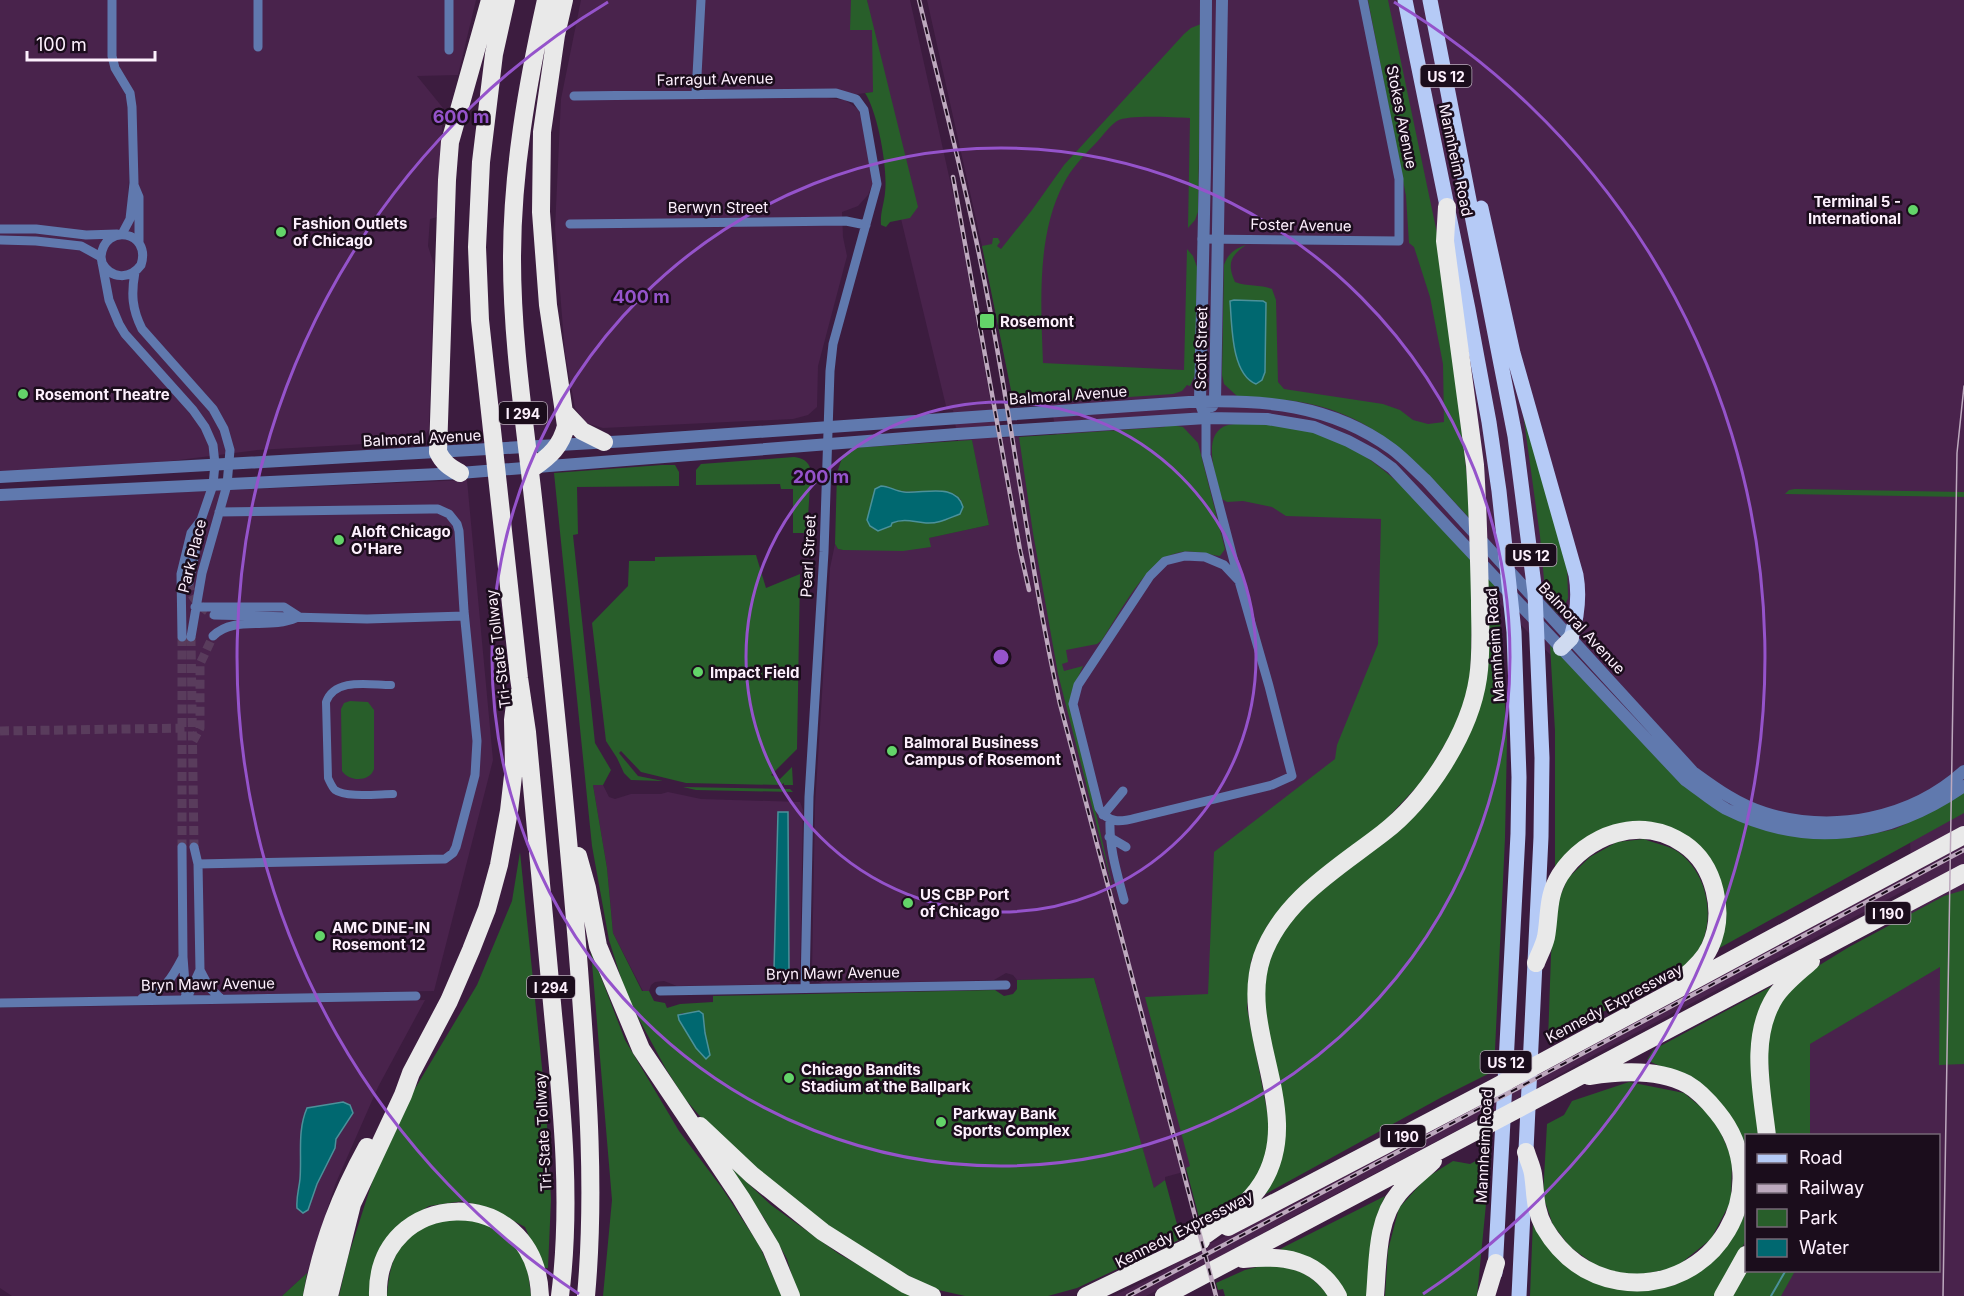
<svg xmlns="http://www.w3.org/2000/svg" width="1964" height="1296" font-family="Inter,sans-serif">
<style>
.built{fill:#49234c;fill-rule:evenodd}
.green{fill:#285e2a;fill-rule:evenodd}
.water{fill:#006870;stroke:#4c919a;stroke-width:1.5}
.lines{fill:none;stroke-linecap:round;stroke-linejoin:round}
.stream{stroke:#4c919a;stroke-width:2}
.minor-tunnel{stroke:#593c5c;stroke-width:9;stroke-dasharray:9 4.5;stroke-linecap:butt}
.pedestrian{stroke:#6079ae;stroke-width:8}
.minor{stroke:#6079ae;stroke-width:9}
.tertiary{stroke:#6079ae;stroke-width:12}
.primary{stroke:#b5caf6;stroke-width:15}
.trunk{stroke:#cfdaf0;stroke-width:16}
.motorway{stroke:#e9e9e9;stroke-width:18}
.tram{stroke:#bda9be;stroke-width:1.5}
.rail-casing{stroke:#bda9be;stroke-width:4.5}
.rail{stroke:#1b0d1c;stroke-width:2;stroke-dasharray:7;stroke-linecap:butt}
.ring{fill:none;stroke:#9553cb;stroke-width:3}
.poi-dot{fill:#63d469;stroke:#1b0d1c;stroke-width:2}
.labels{text-anchor:middle;dominant-baseline:central;stroke-width:5;stroke-linejoin:round;paint-order:stroke}
.shield{fill:#1b0d1c;stroke:#b9acba;stroke-width:1.5}
.shield-label{font-size:14px;font-weight:bold;fill:#fdf0fd}
.street-label{font-size:15px;fill:#fdf0fd;stroke:#1b0d1c}
.poi-label{font-size:15px;font-weight:bold;fill:#fdf0fd;stroke:#1b0d1c;text-anchor:start}
.centre{fill:#9553cb;stroke:#1b0d1c;stroke-width:3}
.ring-label{font-size:18px;text-anchor:middle;font-weight:bold;fill:#9553cb;stroke:#1b0d1c;stroke-width:5;stroke-linejoin:round;paint-order:stroke}
</style>
<rect width="100%" height="100%" fill="#3c1c3f"/>
<path class="built" d="M0 0H476L458 75 417 76 443 108 437 217 430 219 428 246 434 265 429 429 424 437 419 441 257 450 171 461 0 473ZM115 63 135 118 127 217 130 161 129 104Z
M581 0H851V30L872 29 867 0H910L956 208 997 438 1019 437 1020 441 1057 438 1050 399 1013 400 982 246 927 0H1964V1296H1763L1777 1271 1938 1270V1136L1794 1135 1795 1024 1913 939 1911 887 1592 1056 1517 1099 1294 1216 1187 1275 1146 1296H1113L1158 1275 1183 1258 1185 1260 1210 1246 1209 1244 1289 1206 1911 874 1910 839 1762 838 1593 698 1470 573 1264 916 1245 963 1200 1221 1187 1171 1165 1177V1180L1154 1189 1094 978 1017 980 1013 975 1006 973 994 980 822 984 815 980 812 971 815 805 830 568 835 544 838 549 843 550 930 547 928 538 989 525 972 441H958L953 410H947L902 223 873 92 827 98 845 100 858 109 865 126 874 180 868 195 858 206 842 212 843 237 847 256 818 366 817 407 808 415 793 419 603 428 586 423 575 408 565 353 555 229 561 99Z
M467 480 493 760 434 991 0 999V500Z
M593 785H603L609 797 615 799 631 794H661L668 792 701 799 800 802 803 810 800 975 795 981 787 984 677 986 664 981 655 982 651 985 649 991H643L613 933 607 868Z
M425 1000 378 1087 335 1185 307 1273 282 1296H12L0 1288V1008Z"/>
<path class="green" d="M851 0H867L918 207 910 218 890 222 886 227 881 225C880 213 884 204 885 193 888 169 878 113 865 93L873 92 872 30H850Z
M1368 0H1388L1442 257 1472 521C1423 468 1381 418 1306 403 1283 398 1260 399 1237 396L1224 384 1222 375 1224 265C1228 254 1234 249 1246 245 1230 256 1227 264 1235 282 1247 287 1260 284 1272 289L1276 300 1278 382 1284 389 1383 404 1400 410 1413 420 1428 424 1444 422 1443 364 1430 297 1414 247 1409 243 1406 196Z
M1201 24 1198 212 1195 220 1188 228 1190 118C1174 118 1130 114 1117 121 1109 126 1102 137 1095 144 1084 155 1071 169 1064 183 1036 235 1041 306 1043 363L1184 370 1187 249 1193 256 1197 267 1195 375 1190 386 1187 385 1182 391 1173 394 1014 405 982 246 992 244 993 238H998L1000 242 997 246 1001 249 1032 210 1064 165 1184 34 1191 28Z
M1522 406 1567 563 1568 598 1561 614 1557 613 1546 601 1540 536Z
M1257 423C1283 426 1309 429 1333 439 1389 462 1433 519 1474 562L1470 681 1457 724 1424 779 1379 827 1301 886 1267 926 1251 961 1247 1008 1270 1126V1146L1255 1189 1202 1229 1186 1168 1190 1166 1145 997 1208 994 1214 852 1335 759 1337 745 1378 644 1381 519 1286 516 1272 507 1243 501 1227 502 1222 499C1217 479 1199 433 1228 425 1237 423 1248 424 1257 423Z
M1165 424 1183 427 1198 443 1225 549 1220 556C1205 554 1192 549 1177 553 1147 559 1119 614 1102 640L1097 644 1066 650 1068 662 1062 664 1064 671 1083 666 1071 693V703L1115 897 1058 674 1033 533 1019 437 1165 427Z
M972 440 989 525 929 538 931 547 903 551 843 550 838 549 835 544 837 473 843 455 852 448ZM887 486C910 501 944 480 961 500L925 523C914 519 903 519 892 523Z
M794 457C803 458 808 461 811 470L807 533H793V489H781L780 484 696 485V470L701 464Z
M662 465H675L679 472V486L577 487 578 534 573 535 595 743 611 770 603 785H593L607 868 613 933 642 991H649L654 1001 665 1003 667 1008 680 1004 713 1002V996L995 990 1004 996 1013 994 1017 989V980L1094 978 1154 1188 1165 1180 1181 1239 1077 1288 1048 1296H965L934 1289 894 1268 841 1236 720 1139 685 1099 666 1069 627 997 609 940 592 846 554 473ZM682 1013 703 1014 706 1038 679 1020 678 1016Z
M1795 489 1964 492V497L1785 494 1789 490Z
M756 555 766 588 800 574 797 749 771 775 780 779 792 767 793 785H784V783L781 785 686 783 641 772 621 751 619 753 638 776 663 781 631 780 624 773 617 758 606 741 592 623 628 586 629 561H655V557Z
M1485 574 1498 589 1507 740 1505 838 1494 1071 1442 1097 1262 1196 1275 1171 1262 1001 1267 961 1285 926 1460 752 1485 642 1490 641Z
M1550 645 1702 799 1824 839 1859 837 1895 829 1937 809 1964 792V813L1714 951 1719 877 1645 824 1555 873V731Z
M350 701 368 702 374 710V769C370 782 349 782 342 771L341 709 344 703Z
M683 787 790 789 793 792 696 790Z
M1644 839C1654 843 1666 845 1675 850 1709 871 1718 923 1695 956 1691 962 1683 967 1678 972L1548 1041 1551 955 1555 908 1568 878 1590 857 1617 842Z
M520 852 546 1107 551 1199 548 1268H543L525 1227 490 1208 463 1201 429 1206 398 1225 378 1253 373 1275V1296H339L348 1257 376 1170 413 1092 477 985 512 901Z
M1964 890V1064L1939 1065 1940 967 1810 1044V1135L1773 1136 1767 1047 1772 1020 1785 994 1810 971 1849 947 1944 896Z
M591 951 625 1040 679 1131 722 1188 759 1245 782 1296H603L612 1200Z
M1776 984 1753 1071 1758 1135 1746 1136V1172C1743 1136 1732 1109 1702 1087 1687 1075 1664 1069 1647 1060L1653 1050Z
M1629 1082 1684 1093 1714 1118 1732 1158 1731 1201 1711 1239 1675 1268 1638 1275 1605 1272 1570 1247 1553 1225 1543 1196 1547 1124 1564 1115 1572 1101Z
M1491 1153 1477 1296H1385L1388 1250 1399 1208 1426 1178 1453 1161 1470 1164Z
M718 1155 771 1205 839 1254 914 1296H798L787 1259 764 1218Z
M1385 1196 1376 1218 1367 1296H1344L1313 1261 1280 1249Z
M1746 1197V1240L1717 1296H1530L1533 1220 1580 1275 1610 1288 1640 1291 1675 1285 1708 1266 1737 1230Z
M472 1218 502 1231 527 1263 531 1296H387C389 1266 396 1240 425 1226 436 1220 460 1220 472 1218Z
M1265 1265C1297 1268 1308 1271 1329 1296H1225L1223 1289 1218 1290 1216 1283 1245 1270Z
M1746 1270 1795 1271 1781 1296H1731Z
M307 1273 303 1296H282Z"/>
<path class="water" d="M1234 300 1263 301 1266 303 1265 372 1262 380 1256 384C1231 374 1232 325 1230 301Z
M881 486C889 486 895 491 904 492 924 494 956 482 963 507L960 514C949 518 939 524 926 523 914 522 904 518 892 523L891 526 878 531 870 526 867 520 875 489Z
M778 812H788L789 970H774Z
M699 1011 703 1014 705 1033 710 1055 706 1059 696 1048 679 1020 678 1015Z
M343 1102 350 1105 353 1113 336 1139 335 1148 317 1184 308 1210 303 1213 297 1208C296 1197 299 1189 300 1179 302 1155 297 1131 307 1108Z"/>
<g class="lines">
<path class="stream" d="M1771 1296 1786 1270"/>
<path class="minor-tunnel" d="M189 582C190 599 200 607 214 615
M182 637V847
M191 637 194 847
M0 731 187 728
M193 741 200 728V664L213 636"/>
<path class="pedestrian" d="M391 685C370 685 335 677 326 702L328 778C330 782 332 787 335 790 346 798 379 794 393 794"/>
<path class="minor" d="M112 0V56L115 68 130 93 132 107 134 183 130 219 122 234
M258 47V0
M449 50V0
M696 94 701 0
M574 96 836 93 856 99 864 110 877 184 833 344 830 371 824 552 809 797 805 988
M134 185 139 197V243
M570 224 846 221 866 225
M0 229H36L86 235 117 234
M1202 239 1399 241V179L1363 0
M0 240 36 241 81 246 101 257
M102 263C111 279 130 280 141 265 152 231 104 222 101 257L109 300 119 324 125 334 193 410 205 427 213 445 215 464 213 485 201 520 191 533 181 574 182 637
M135 272C131 294 132 309 142 329L213 409 224 429 230 450 227 485 202 573 191 637
M1206 418V455L1238 577
M1185 556 1205 557 1224 565 1239 581 1269 686 1292 776 1272 785 1136 818C1121 822 1108 824 1099 808L1073 704 1078 685 1150 576 1165 561Z
M189 582 201 523
M195 607H284L298 616
M214 615 367 619 464 616
M213 636C234 615 269 630 296 618
M1103 815 1123 791
M1110 820C1109 848 1117 873 1124 900
M1109 837 1126 847
M182 847 183 957 186 997
M198 864 445 859 453 853 456 847 475 775 477 741 464 611 459 531 457 524 449 514 438 509H430L219 512
M200 970 209 987 221 999
M660 991 1006 985
M142 998C165 992 173 976 183 957
M186 1000 200 970 198 864 194 847
M0 1003 416 996"/>
<path class="tertiary" d="M1206 0 1205 168 1200 401 1206 418
M1212 406 1215 401 1222 0
M0 477 628 441 1189 402C1262 399 1331 404 1392 449 1404 458 1415 470 1426 480L1693 772C1715 788 1738 805 1765 813 1833 834 1911 819 1964 771
M0 495 460 473 957 434 1206 418 1267 419 1314 427 1348 441 1374 455 1392 468 1685 780C1698 789 1712 801 1726 809 1808 850 1891 837 1964 786"/>
<path class="primary" d="M1405 0 1468 309 1489 422 1499 491 1514 632 1519 777 1518 834 1495 1273
M1430 0 1515 436 1535 593 1542 758 1541 837 1519 1296
M1481 208 1513 353 1576 575C1580 597 1577 617 1571 638"/>
<path class="trunk" d="M1561 648 1571 638"/>
<path class="motorway" d="M506 0 494 54 481 162 477 247 480 320 519 678 527 732C536 826 544 920 553 1014 562 1107 572 1202 560 1296
M546 0C527 85 512 172 512 259 512 342 525 424 534 507 551 661 567 815 579 969 587 1078 596 1187 586 1296
M566 414 582 431 604 442
M534 467C550 456 561 446 566 426L548 305 541 212 542 132 556 35 564 0
M460 473C450 467 443 463 438 452L447 180 450 142 490 0
M578 856 587 888 598 946 641 1049 741 1198 771 1248 791 1296
M1536 963C1539 955 1544 946 1546 937 1550 915 1547 896 1560 875 1586 835 1641 814 1684 844 1715 865 1726 913 1710 947 1704 960 1694 969 1683 978
M700 1126 752 1175 823 1232 905 1284 932 1296
M1767 1136C1762 1091 1749 1038 1775 997 1784 983 1799 972 1811 961
M1526 1152C1528 1159 1532 1167 1533 1174 1536 1194 1534 1208 1544 1227 1561 1256 1585 1275 1619 1281 1715 1296 1779 1187 1717 1112 1709 1102 1699 1091 1687 1084 1659 1069 1619 1071 1589 1076
M1228 1227 1494 1088 1964 835
M1191 1245C1215 1227 1246 1209 1262 1183 1306 1112 1237 1032 1262 957 1282 900 1338 868 1383 833 1427 799 1470 733 1478 678 1482 652 1480 627 1480 601 1479 556 1478 510 1475 465L1445 241 1447 207
M1243 1259C1282 1255 1317 1258 1338 1296
M312 1296C323 1241 340 1196 367 1147
M329 1296 352 1204 403 1095 411 1073 449 1001 471 950 487 909 499 865 509 811 514 767 513 720 516 697
M378 1296C375 1187 536 1180 540 1296
M1086 1296 1201 1241
M1164 1296 1964 873
M1375 1296C1378 1262 1376 1220 1399 1193 1409 1181 1422 1172 1433 1161
M1486 1296 1496 1263
M1723 1296 1746 1255"/>
<path class="tram" d="M1943 1296 1957 453 1964 386"/>
<g class="rail-casing">
<path id="rail" d="M919 0C944 103 971 206 990 310 1015 441 1031 574 1060 704L1216 1296
M953 177 1020 550 1029 590
M1128 1296 1964 850"/>
</g>
<use href="#rail" class="rail"/>
</g>
<g class="ring">
<circle cx="1001" cy="657" r="255"/>
<circle cx="1001" cy="657" r="509"/>
<path d="M579 1294A764 764 0 0 1 608 2M1394 2A764 764 0 0 1 1423 1294"/>
</g>
<g class="poi-dot">
<circle cx="1913" cy="210" r="6"/>
<circle cx="281" cy="232" r="6"/>
<rect x="979" y="313" width="16" height="16" rx="3"/>
<circle cx="23" cy="394" r="6"/>
<circle cx="339" cy="540" r="6"/>
<circle cx="698" cy="672" r="6"/>
<circle cx="892" cy="751" r="6"/>
<circle cx="908" cy="903" r="6"/>
<circle cx="320" cy="936" r="6"/>
<circle cx="789" cy="1078" r="6"/>
<circle cx="941" cy="1122" r="6"/>
</g>
<g class="labels">
<g class="shield">
<rect x="1420.5" y="65" width="51" height="22" rx="4.5"/>
<rect x="499" y="402" width="48" height="22" rx="4.5"/>
<rect x="1505.5" y="544" width="51" height="22" rx="4.5"/>
<rect x="1865.5" y="902" width="45" height="22" rx="4.5"/>
<rect x="527" y="976" width="48" height="22" rx="4.5"/>
<rect x="1480.5" y="1051" width="51" height="22" rx="4.5"/>
<rect x="1380.5" y="1125" width="45" height="22" rx="4.5"/>
</g>
<g class="shield-label">
<text x="1446" y="76">US 12</text>
<text x="523" y="413">I 294</text>
<text x="1531" y="555">US 12</text>
<text x="1888" y="913">I 190</text>
<text x="551" y="987">I 294</text>
<text x="1506" y="1062">US 12</text>
<text x="1403" y="1136">I 190</text>
</g>
<g class="street-label">
<text transform="translate(715 79) rotate(-1)">Farragut Avenue</text>
<text transform="translate(1402 117) rotate(79)">Stokes Avenue</text>
<text transform="translate(1456 160) rotate(78)">Mannheim Road</text>
<text x="718" y="207">Berwyn Street</text>
<text transform="translate(1301 225) rotate(1)">Foster Avenue</text>
<text transform="translate(1201 348) rotate(-89)">Scott Street</text>
<text transform="translate(1068 395) rotate(-4)">Balmoral Avenue</text>
<text transform="translate(422 438) rotate(-3)">Balmoral Avenue</text>
<text transform="translate(192 556) rotate(-76)">Park Place</text>
<text transform="translate(808 556) rotate(-87)">Pearl Street</text>
<text transform="translate(1582 628) rotate(47)">Balmoral Avenue</text>
<text transform="translate(1495 645) rotate(-94)">Mannheim Road</text>
<text transform="translate(498 649) rotate(-97)">Tri-State Tollway</text>
<text transform="translate(833 973) rotate(-1)">Bryn Mawr Avenue</text>
<text transform="translate(208 984) rotate(-1)">Bryn Mawr Avenue</text>
<text transform="translate(1614 1003) rotate(-28)">Kennedy Expressway</text>
<text transform="translate(543 1132) rotate(-93)">Tri-State Tollway</text>
<text transform="translate(1484 1146) rotate(-87)">Mannheim Road</text>
<text transform="translate(1184 1229) rotate(-27)">Kennedy Expressway</text>
</g>
<g class="poi-label">
<text x="1901" y="201" text-anchor="end">Terminal 5 -<tspan x="1901" dy="17">International</tspan></text>
<text x="293" y="223">Fashion Outlets<tspan x="293" dy="17">of Chicago</tspan></text>
<text x="1000" y="321">Rosemont</text>
<text x="35" y="394">Rosemont Theatre</text>
<text x="351" y="531">Aloft Chicago<tspan x="351" dy="17">O'Hare</tspan></text>
<text x="710" y="672">Impact Field</text>
<text x="904" y="742">Balmoral Business<tspan x="904" dy="17">Campus of Rosemont</tspan></text>
<text x="920" y="894">US CBP Port<tspan x="920" dy="17">of Chicago</tspan></text>
<text x="332" y="927">AMC DINE-IN<tspan x="332" dy="17">Rosemont 12</tspan></text>
<text x="801" y="1069">Chicago Bandits<tspan x="801" dy="17">Stadium at the Ballpark</tspan></text>
<text x="953" y="1113">Parkway Bank<tspan x="953" dy="17">Sports Complex</tspan></text>
</g>
</g>
<circle cx="1001" cy="657" r="9" class="centre"/>
<g class="ring-label">
<text x="461" y="123">600 m</text>
<text x="641" y="303">400 m</text>
<text x="821" y="483">200 m</text>
</g>
<rect x="1745" y="1134" width="195" height="138" fill="#1b0d1c" stroke="#756876" stroke-width="1.5"/>
<rect x="1757" y="1154" width="30" height="9" fill="#b5caf6" stroke="#756876" stroke-width="1.5"/>
<text x="1799" y="1164" font-size="18" fill="#fdf0fd">Road</text>
<rect x="1757" y="1184" width="30" height="9" fill="#bda9be" stroke="#756876" stroke-width="1.5"/>
<text x="1799" y="1194" font-size="18" fill="#fdf0fd">Railway</text>
<rect x="1757" y="1209" width="30" height="18" fill="#285e2a" stroke="#756876" stroke-width="1.5"/>
<text x="1799" y="1224" font-size="18" fill="#fdf0fd">Park</text>
<rect x="1757" y="1239" width="30" height="18" fill="#006870" stroke="#756876" stroke-width="1.5"/>
<text x="1799" y="1254" font-size="18" fill="#fdf0fd">Water</text>
<path d="M27 51v9h128v-9" fill="none" stroke="#fdf0fd" stroke-width="3"/>
<text x="36" y="51" font-size="18" fill="#fdf0fd" stroke="#1b0d1c" stroke-width="4.5" paint-order="stroke">100 m</text>
</svg>
